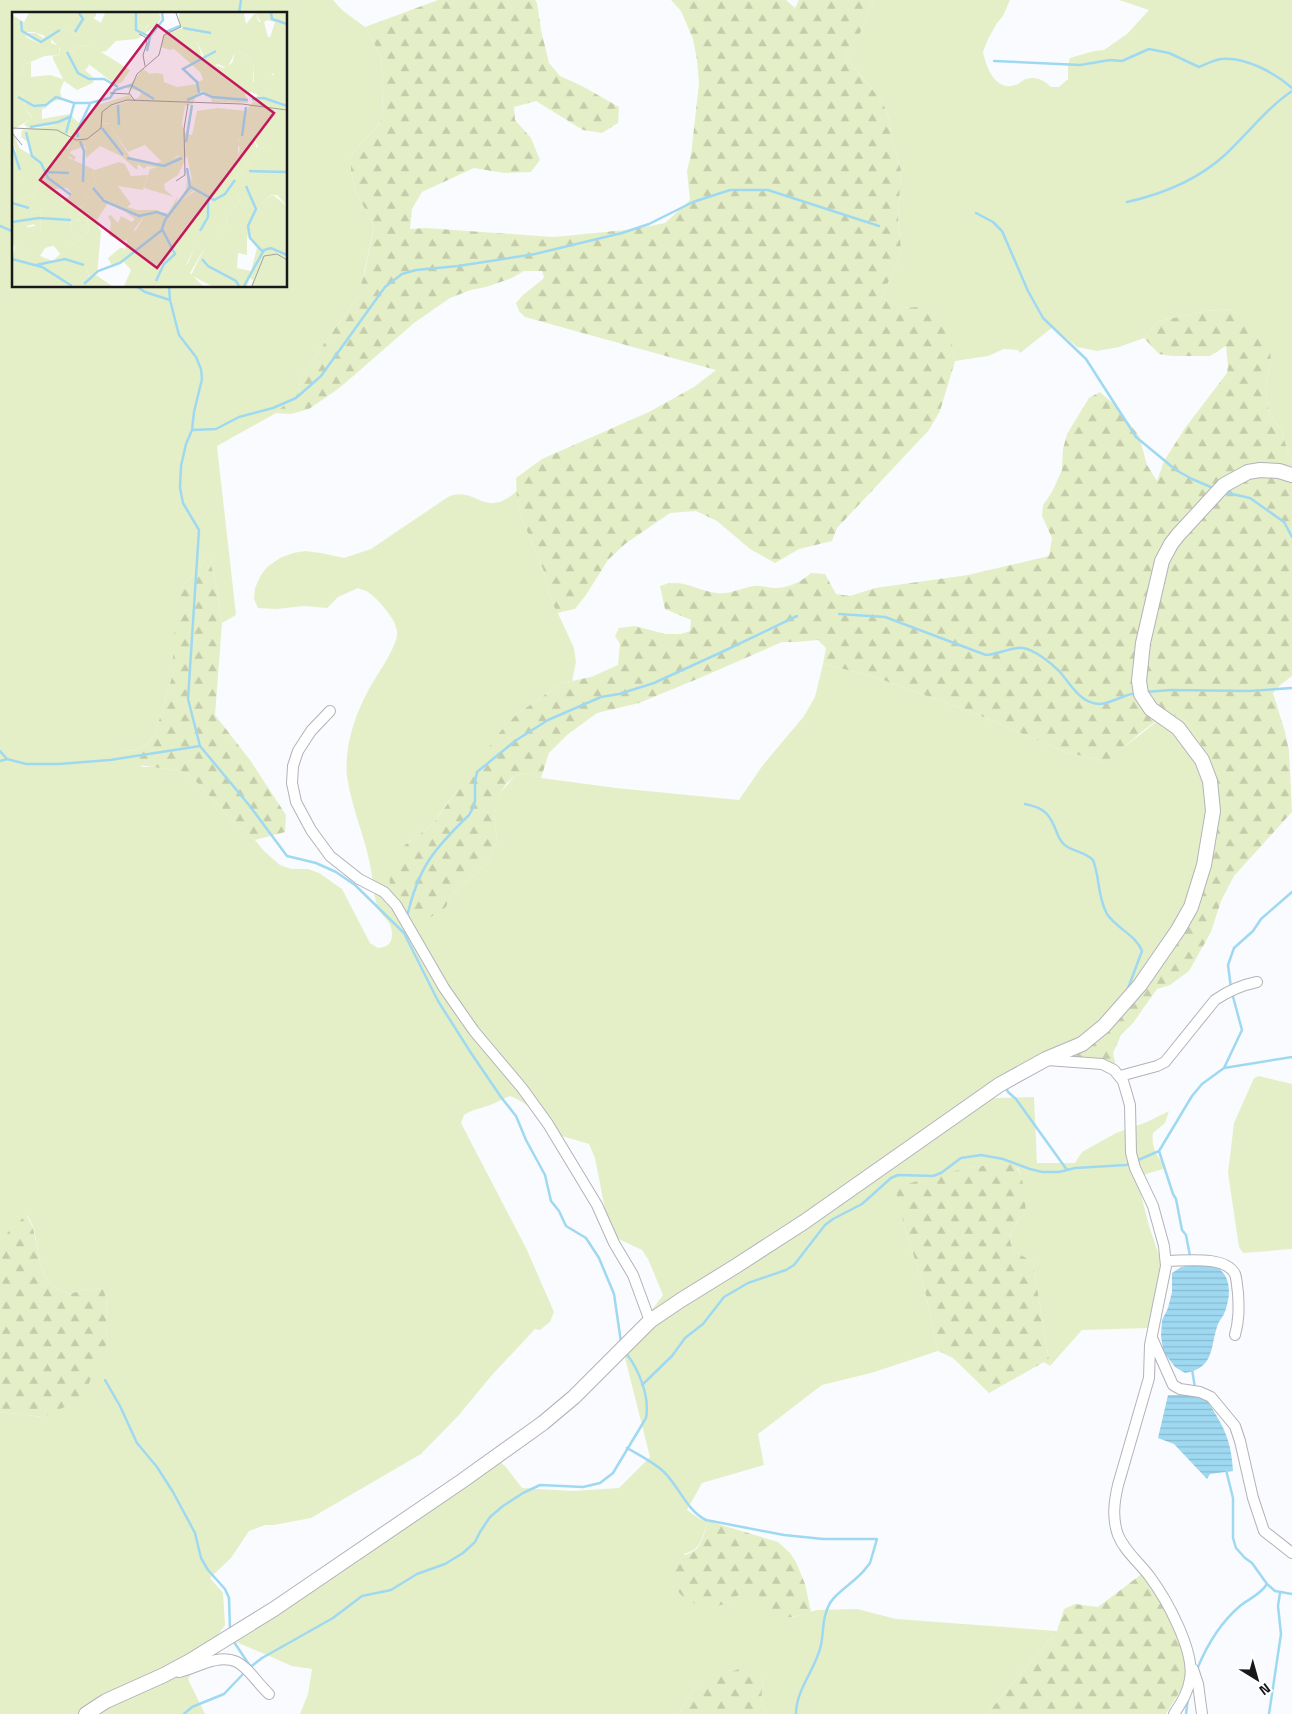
<svg xmlns="http://www.w3.org/2000/svg" width="1292" height="1714" font-family="'Titillium Web',sans-serif">
<style>
.green{fill:#e5efc7;fill-rule:evenodd}
.forest{fill:url(#forest-firs)}
.water{fill:url(#water-rules)}
.lines{fill:none;stroke-linecap:round;stroke-linejoin:round}
.stream{stroke:#9fd9f1;stroke-width:2.5}
.street-casing{stroke:#b1b3ba;stroke-width:12}
.secondary-casing{stroke:#b1b3ba;stroke-width:16}
.street{stroke:#fff;stroke-width:10}
.secondary{stroke:#fff;stroke-width:14}
.inset-river{fill:none;stroke:#9fd9f1;stroke-width:2.5}
.inset-road{fill:none;stroke:#a0a0a3;stroke-width:1}
.view{fill:#c2185b;fill-opacity:0.15;stroke:#c2185b;stroke-width:2.5}
.inset-edge{fill:none;stroke:#18181b;stroke-width:2.5}
</style>
<defs>
<pattern id="forest-firs" width="22" height="20" patternUnits="userSpaceOnUse" patternTransform="scale(1.25)"><rect width="22" height="20" fill="#e5efc7"/><path d="M5 1l3.5 6h-7zM16 11l3.5 6h-7z" fill="#c4ccaa"/></pattern>
<pattern id="water-rules" width="6" height="5" patternUnits="userSpaceOnUse" patternTransform="scale(1.25)"><rect width="6" height="5" fill="#9fd9f1"/><path d="M0 2.5h6" fill="none" stroke="#88bace"/></pattern>
</defs>
<rect width="100%" height="100%" fill="#fafbfe"/>
<path class="green" d="M0 0H333L342 10 365 27 381 56 383 83 382 119 374 131 361 143 351 156V171L355 190 374 226 360 292 357 299 332 332 301 378 297 396 278 412 217 446 236 615 222 623 218 595 210 560 206 559 181 588 172 677 155 734 148 743 137 750 122 751 143 767H154L175 770 190 775 234 822 255 840 264 851 280 865 291 869H308L319 873 342 889 370 943 378 948C387 947 392 944 392 934 392 919 380 917 377 905 372 890 373 875 369 860 363 832 351 805 347 776 344 746 355 715 369 689 376 676 399 645 397 631 396 619 378 599 368 592 365 590 361 590 358 588L338 597 327 608 304 606 276 609 258 608 254 599 255 588 261 575 267 567 280 558 293 553 305 551 321 553 344 558 371 549 442 501C445 499 449 496 453 495 479 489 485 519 517 491V500L522 519 543 569 549 594 574 648 576 662 572 681 562 683 517 714 446 805 432 825 405 845 446 907 451 896 459 888 489 862 497 840 494 813 496 804 500 793 515 776 526 773 541 778 616 788 739 800 763 765 804 716 815 697 823 664 872 676 974 713 1065 752 1104 761 1123 748 1165 715H1179L1190 725 1201 745 1217 802 1184 922 1105 1027 990 1085 994 1098 1034 1097 1037 1163H1075L1082 1152 1116 1133 1147 1122 1169 1111 1165 1123 1153 1133C1151 1148 1157 1156 1166 1168L1143 1175 1138 1183 1149 1226 1162 1264 1150 1328 1082 1330 1050 1366 1033 1263C1027 1258 1018 1254 1013 1248 1004 1234 1018 1221 1026 1211L1021 1176 1018 1168 982 1166 971 1168 904 1225 925 1291 938 1351 871 1373 822 1385 758 1434 764 1465 702 1483 687 1510 700 1519 708 1521C701 1538 703 1549 684 1554L727 1603 746 1589 759 1594 793 1617 817 1610 857 1609 896 1619 1057 1631 987 1714H767L761 1703 763 1677 698 1683 679 1714H300L308 1694 312 1669 292 1666 234 1641 496 1458 506 1467 522 1488 573 1491 619 1488 650 1457 622 1346 636 1331 663 1295 648 1259 642 1250 610 1235 595 1158 589 1144 548 1132C541 1115 528 1103 510 1096 502 1099 495 1104 487 1106 479 1109 471 1110 464 1115L461 1123 527 1250 554 1312 550 1322 540 1330 535 1329 492 1375 458 1416 421 1454 311 1518 274 1525H265L249 1531 231 1558 210 1578 223 1593 225 1625 188 1679 205 1714H0V1412L43 1417 108 1340C102 1323 112 1304 102 1288 96 1289 89 1289 83 1290 78 1291 73 1294 68 1293 30 1286 44 1237 27 1215L0 1240ZM14 14H286V286H14Z
M874 0H1010L1003 16 997 23 988 39 983 52C986 66 995 92 1015 85 1018 85 1020 82 1022 81 1033 75 1043 79 1051 87H1059L1068 79V66L1070 58 1094 51 1104 50 1127 34 1149 10 1119 0H1292V464L1281 430 1269 413 1265 389 1271 362 1231 309 1207 311 1159 321 1144 338 1119 347 1097 351 1077 347 1053 327 1020 353 1018 350 1004 349 988 356 955 361 947 322 917 307 902 308 881 297 896 266 901 248 898 219 901 170 893 143 888 116 882 101 845 57 849 47 860 33Z
M1259 1076 1292 1084V1249L1243 1253 1239 1247 1228 1173 1234 1123 1254 1078Z"/>
<path class="forest" d="M438 0H535L537 3 541 30 549 63 560 76 582 86 619 107 618 123 602 133 583 130 536 101 514 107 515 120 531 138 540 160 531 172 504 173 474 168 422 192 412 209 410 229 426 228 554 237 635 229 665 223 690 200 687 171 691 155 699 83 697 60 693 39 681 11 671 0H786L795 8 799 0H874L860 33 849 47 845 57 882 101 888 116 893 143 901 170 898 219 901 248 896 266 881 297 902 308 917 307 927 308 948 322 955 361 940 411 929 430 837 528 832 541 799 549 775 563 750 549 717 521 696 511 670 513 625 544 608 560 586 595 575 609 557 613 549 594 543 569 522 519 517 500 516 478 542 459 649 412 694 387 716 370 525 317 519 311 516 303 523 295 543 279 544 277 542 271H524L512 278 486 287 471 290 450 298 414 323 358 372 338 389 309 409 291 414 275 413 297 395 301 378 332 332 357 299 365 271 374 226 355 190 351 171V156L361 143 374 131 382 119 383 83 381 56 365 27Z
M1231 309 1245 315 1258 324 1269 338 1271 362 1265 389 1269 413 1281 430 1292 464V676L1280 685 1273 693 1285 732 1289 751 1292 812 1234 876 1221 901 1211 932 1189 971 1170 985 1157 989 1133 1023 1121 1035 1113 1053 1116 1066 1065 1065 1072 1050 1154 971 1211 852 1207 765 1201 745 1190 725 1179 715H1164L1140 733 1123 748 1118 761H1104L1065 752 974 713 872 676 823 664 826 648 818 640 796 642H782L702 677 639 703 597 713 567 735 549 753 541 778 526 773 515 776 507 783 500 793 494 813 497 840 489 862 459 888 451 896 446 907 428 919H418L406 914 394 898 390 884 389 874 395 859 405 845 432 825 500 732 517 714 562 683 591 677 618 665 620 644 615 636 619 628 635 626 665 634H681L690 631 691 620 665 609 660 586C680 577 696 590 716 593 729 595 741 588 754 586 761 585 769 588 777 588 790 587 801 582 811 573L825 574 836 594 850 596 875 588 968 575 1049 556 1052 538 1042 516 1043 505 1052 492 1062 470 1063 449 1067 434 1089 398 1100 392 1116 406 1139 436 1147 465 1157 481 1164 461 1185 428 1227 373 1228 366 1226 346 1210 356H1172L1159 354 1144 338 1159 321 1207 311Z
M206 559 210 560 218 595 222 623 215 715 250 760 286 815 285 832 255 840 234 822 190 775 175 770 131 764 121 751 137 750 148 743 155 734 172 677 176 598 181 588Z
M1013 1164C1025 1174 1024 1196 1026 1211 1018 1221 1004 1234 1013 1248 1018 1254 1027 1258 1033 1263L1050 1366 1044 1362 989 1393 953 1358 938 1351 925 1291 904 1225 895 1188 943 1173 982 1166Z
M26 1215C44 1237 30 1286 68 1293 73 1294 78 1291 83 1290 89 1289 96 1289 102 1288 112 1304 102 1323 108 1340L82 1399 43 1417 0 1412V1240Z
M708 1521 778 1542 790 1553 796 1562 805 1584 811 1612C789 1619 780 1620 760 1609L759 1594 746 1590 727 1603 708 1609C680 1597 671 1595 676 1561 683 1555 687 1555 694 1551 703 1545 704 1531 708 1521Z
M1143 1573 1174 1624 1192 1672 1166 1714H987L1057 1631 1064 1609 1075 1604 1098 1607Z
M742 1668 763 1677 761 1703 767 1714H679L698 1683Z"/>
<path class="water" d="M1200 1263C1205 1264 1214 1265 1218 1268 1233 1278 1230 1300 1224 1314 1222 1318 1218 1322 1217 1327 1210 1349 1214 1368 1185 1373L1175 1367 1165 1354 1163 1350 1161 1336 1162 1320 1168 1308 1172 1292V1273L1181 1267Z
M1168 1395C1181 1395 1197 1393 1207 1400 1224 1428 1231 1438 1233 1471L1210 1474 1207 1479 1174 1444 1158 1438Z"/>
<g class="lines">
<path class="stream" d="M239 14 241 0
M994 61 1080 65 1110 60 1122 61 1149 49 1169 53 1199 67C1206 64 1214 60 1221 59 1244 56 1275 73 1292 88
M1127 202C1163 194 1199 179 1226 154 1248 133 1267 108 1292 91
M976 213 993 222 1002 231 1028 291 1043 318 1086 359 1136 437 1176 470 1192 479 1213 488
M0 226 14 232
M136 286 145 292 170 300
M169 286 170 300 179 335 196 357 201 369 202 379 194 412 192 430 186 444 181 466 180 488 183 503 199 530 188 699 200 746 249 805 287 856 316 863 336 872 355 885 404 933 438 1001 471 1053 501 1097 516 1116 526 1140 545 1175 551 1201 559 1211 566 1226 586 1238 599 1258 614 1294 621 1342
M192 430 216 429 239 417 273 408 296 398 321 376 385 287 402 274 416 270 458 266 535 254 622 233 649 224 693 202 730 190H768L879 226
M1223 492 1250 498 1284 522 1292 537
M839 614 885 617 986 655C998 655 1012 646 1023 648 1035 650 1051 663 1059 671 1071 684 1080 704 1100 704 1113 703 1124 694 1137 693
M1145 692 1171 690 1249 691 1292 688
M0 751 7 759
M0 761 7 759 26 764H59L110 760 200 746
M1025 804C1045 808 1050 814 1057 833 1059 838 1061 843 1066 846 1075 852 1085 852 1093 860 1100 877 1097 896 1107 914 1116 928 1137 936 1142 951L1127 991
M407 917C418 868 433 850 469 815L473 808 475 801V782L477 772 515 741 548 720 601 697 619 694 654 683 724 651 797 616
M1231 988 1228 965 1234 948 1253 931 1261 919 1292 892
M1224 1068 1292 1057
M1006 1087 1008 1092 1016 1099 1067 1170
M1159 1151 1173 1194 1176 1199 1182 1230 1186 1235 1190 1256
M1136 1161 1159 1151 1192 1096 1202 1084 1224 1068 1242 1030 1232 993
M1192 1369 1195 1388
M105 1380 120 1406 137 1443 157 1467 173 1492 195 1533 201 1558 208 1570 225 1589 229 1598 230 1629
M642 1385 672 1356 685 1338 703 1324 724 1297 748 1283 786 1270 794 1265 825 1225 833 1219 862 1204 891 1178 898 1175 933 1176 941 1173 961 1158 981 1155 1003 1159 1030 1169 1042 1172H1059L1075 1168 1126 1165 1131 1163
M627 1448C639 1455 653 1462 663 1471 679 1486 687 1511 706 1520L784 1535 823 1539H877L870 1563 866 1568C857 1581 837 1591 830 1603 822 1617 824 1630 821 1645 816 1669 796 1689 796 1714
M1226 1470 1233 1498V1538L1236 1548 1245 1558 1252 1563 1267 1584 1275 1591 1292 1594
M234 1642 250 1666
M1198 1667C1208 1643 1220 1623 1240 1606 1250 1598 1260 1595 1267 1584
M249 1668 262 1658 333 1618 362 1596 391 1590 417 1574 445 1564 463 1553 475 1542 480 1532 490 1517 503 1506 523 1493 540 1485 583 1487 600 1483 613 1473 646 1418C650 1396 639 1370 626 1353
M184 1714 192 1707 224 1694 245 1672
M1186 1714 1188 1698
M1269 1714 1281 1634 1278 1606 1280 1593"/>
<g class="street-casing">
<path id="street" d="M330 711 311 731 298 751 293 766 292 783 296 802 311 830 330 856 359 879 384 892 396 905 444 988 474 1031 522 1088 548 1124 597 1205 614 1243 633 1275 650 1321
M1047 1060 1102 1064 1114 1070 1123 1081 1130 1105 1131 1153 1135 1168 1153 1206 1164 1246 1166 1266 1150 1345 1149 1378 1118 1485C1114 1502 1112 1518 1118 1535 1125 1552 1139 1562 1150 1577 1167 1600 1195 1651 1190 1679 1188 1693 1181 1703 1174 1714
M1120 1076 1157 1066 1165 1062 1215 1000C1228 991 1242 985 1257 982
M1166 1261C1185 1261 1225 1255 1235 1274 1237 1280 1237 1287 1238 1293 1239 1309 1239 1320 1235 1335
M1152 1338 1173 1385 1180 1389 1200 1392 1211 1397 1235 1426 1240 1441 1253 1498 1264 1531 1292 1553
M1193 1669 1198 1684 1202 1714
M179 1672C188 1670 196 1666 205 1663 242 1650 246 1672 269 1694"/>
</g>
<g class="secondary-casing">
<path id="secondary" d="M86 1714 106 1701 164 1675 190 1661 274 1609 462 1481 543 1423 574 1397 650 1321 681 1300 736 1266 804 1222 999 1085 1046 1059 1082 1044 1104 1026 1140 985 1178 930 1191 907 1204 865 1213 811 1210 781 1202 760 1178 728 1151 709 1141 694 1139 681 1143 643 1162 561 1171 544 1178 535 1224 485 1248 472 1260 470 1279 471 1292 475"/>
</g>
<use href="#street" class="street"/>
<use href="#secondary" class="secondary"/>
</g>
<g transform="translate(12 12)">
<rect width="275" height="275" fill="#fafbfe"/>
<path d="M17 1H84V4L69 15 68 25 52 16 45 20 46 25 39 27V31L47 34 48 43 33 44 13 52 9 62 0 60V3L12 10ZM15 20H22L33 24 28 32 14 25ZM126 1H147L149 7 142 15 136 12 132 19 125 9ZM243 1H275V25L258 26 263 10 255 8 250 12ZM185 30 192 50 212 56 220 51 223 41 230 40 241 51V70L259 59 262 66 253 86 269 91 275 81V124L252 135 226 162 224 182 229 188 222 196 238 204 250 190 261 183 275 194V274H239L241 268 238 266 235 274H199L179 263 192 237 200 228 207 227 216 205 210 200 188 224 173 255 143 274H112L119 258 110 248 117 221 124 218 132 205 145 200 156 201 166 184 164 191 185 178 181 173 175 144 166 163 152 172 153 178 162 185 132 176 138 157 162 152 167 143 151 151 133 133 116 140 96 111 88 112 87 107 93 96 126 86 130 80 115 76 131 57 138 62 143 61 136 83 140 85 152 70 165 75 186 72 185 70 191 68 189 61 161 36ZM191 79 199 86 200 90 236 91 233 82 239 80 246 83 234 99 206 96 185 99 180 123 174 122 170 112 173 94 181 92 186 80ZM226 128 243 129 246 135 226 143ZM235 223 245 236 239 259 225 256 226 241 235 243ZM75 33 84 40H89L118 58 110 70 104 73 58 38 60 35ZM0 79 11 83 13 95 20 106 1 118 7 136 21 144 18 132 9 125 10 118 46 113 58 120 55 137 57 146 83 158 81 162 85 169 75 179 72 193 58 201 59 219 68 211 65 207 68 201H74L77 218 61 233 56 230 33 236 28 244 41 249 48 242 55 245 75 256 77 266 84 263 100 274H0V248L10 249 15 228 6 231 0 229V191L20 183 25 174 15 170 0 173V142L4 139 0 130ZM55 176 60 182 51 189 42 177ZM28 199 29 219 20 223 15 214 23 212 18 201Z" fill="#e5efc7" fill-rule="evenodd"/>
<path d="M93 1H126L125 9 132 19 138 10 142 15 125 27 104 29 94 39 84 41 75 33 60 35 58 38 63 42 73 44 77 54 73 58 82 66 81 71 65 78 52 69 48 79 50 87 35 91 34 96 30 97V107L57 102 67 111 70 107 77 106 83 94 117 83 121 87 101 92 87 111 97 112 118 145 144 151 169 144V150L147 156 135 154 132 157 126 152 125 158 109 144 88 134 74 146 73 134 59 139 58 141 64 145 62 148 53 141 58 132V120L46 113 16 116 12 112 20 105 13 95 11 83 0 79V60L9 62 13 52 19 50V65L38 63 51 67 41 47V44L48 43V36L39 27 47 22H41L40 18 43 14 51 15 68 25 65 19 75 2 89 11ZM168 1H232L234 12 243 1 247 10H252L256 25H275V81L270 91 253 86 262 62 258 60 242 72 241 51 230 40 223 41 215 56 206 52 197 56 190 52 192 45 185 30 158 38 149 35 151 23 170 16 166 7ZM10 21H24L34 28 28 32ZM143 61 151 62 152 70 145 87 133 81ZM233 124 243 129 245 139 226 144 228 136 224 131ZM269 124H275V194L265 183H260L250 190 241 203 229 205 222 196 229 188 223 181 226 162 252 135ZM107 150 113 152 119 164 136 163 131 178 106 174 119 192 115 195 125 198H145L148 200 130 207 114 229 97 224 99 211 96 204 99 203 106 211 109 204 120 210 123 207 103 192 96 191 84 209 89 220 85 262 77 266 75 256 49 243 41 233 54 228 61 233 77 218 74 201H68L65 208 69 212 59 219 58 197 65 198 72 193 75 179 85 169 81 162 83 158ZM176 161 185 180 181 179 165 191 174 177ZM17 169 25 174 20 183 0 191V173ZM28 199 29 221 19 226 12 216 23 214 18 201ZM210 199 216 205 208 226 192 237 178 261 191 274H143L176 251 187 224ZM11 227H16L10 249 0 248 3 236 0 229 6 231ZM108 236H112L113 241 110 250 100 254 96 246Z" fill="#e5efc7"/>
<path class="inset-river" d="M124 1V18L138 25 135 39M259 1 260 7 275 12M9 9 10 19 29 30 48 18M171 16 199 21M63 20 71 7 67 1M154 20 168 14M138 24 151 8 150 1M55 40 66 61 77 67H92L106 75M187 81 185 70 171 57 204 39M6 85 22 94 34 93 44 85 62 91H78L98 86 103 78 119 73 142 87M240 87 252 86 275 94M175 88 191 81 200 85 236 88M106 93 107 113M18 115 46 110 60 104M90 116 111 143M14 120 20 144 29 151 36 166 59 183M54 121 62 92M230 124 234 95M66 125 65 119 78 92M68 129 72 139 71 170M174 130 180 93M0 134 8 158M115 146 152 154 170 146M237 159 275 160M35 160 57 161M234 174 244 197 236 214 238 226 251 240M179 175 202 188 213 182 223 168M81 176 92 189 127 204 145 200 156 204M0 191 17 196M0 210 27 206 59 208M188 219 196 205V188M0 247 30 255 60 274M190 247 196 254 224 269 227 274M24 253 53 247 72 253M144 269 152 252 163 242 150 217 153 208 178 175 175 156M72 272 86 259 108 251 150 218M232 274 252 238 259 236 275 243"/>
<path class="inset-road" d="M127 22 133 25 135 31 131 43 133 54M98 81 117 82M123 89 117 81 125 62 147 43 152 23 169 15 164 1M0 116 45 118 64 128 75 127 89 116 90 100 99 93 115 88 230 92 275 98M0 121 10 133M164 169 173 163 172 117 176 92M240 274 252 244 265 242 275 248"/>
<path class="view" d="M145 13 262 101 145 256 28 168Z"/>
<rect width="275" height="275" class="inset-edge"/>
</g>
<g transform="translate(1257 1679) rotate(143)" stroke="#ffffff" stroke-width="4" paint-order="stroke">
<path d="M0-4L9 19L0 12L-9 19Z" fill="#18181b"/>
<text y="-8" font-size="14" font-weight="bold" text-anchor="middle" fill="#18181b">N</text>
</g>
</svg>
